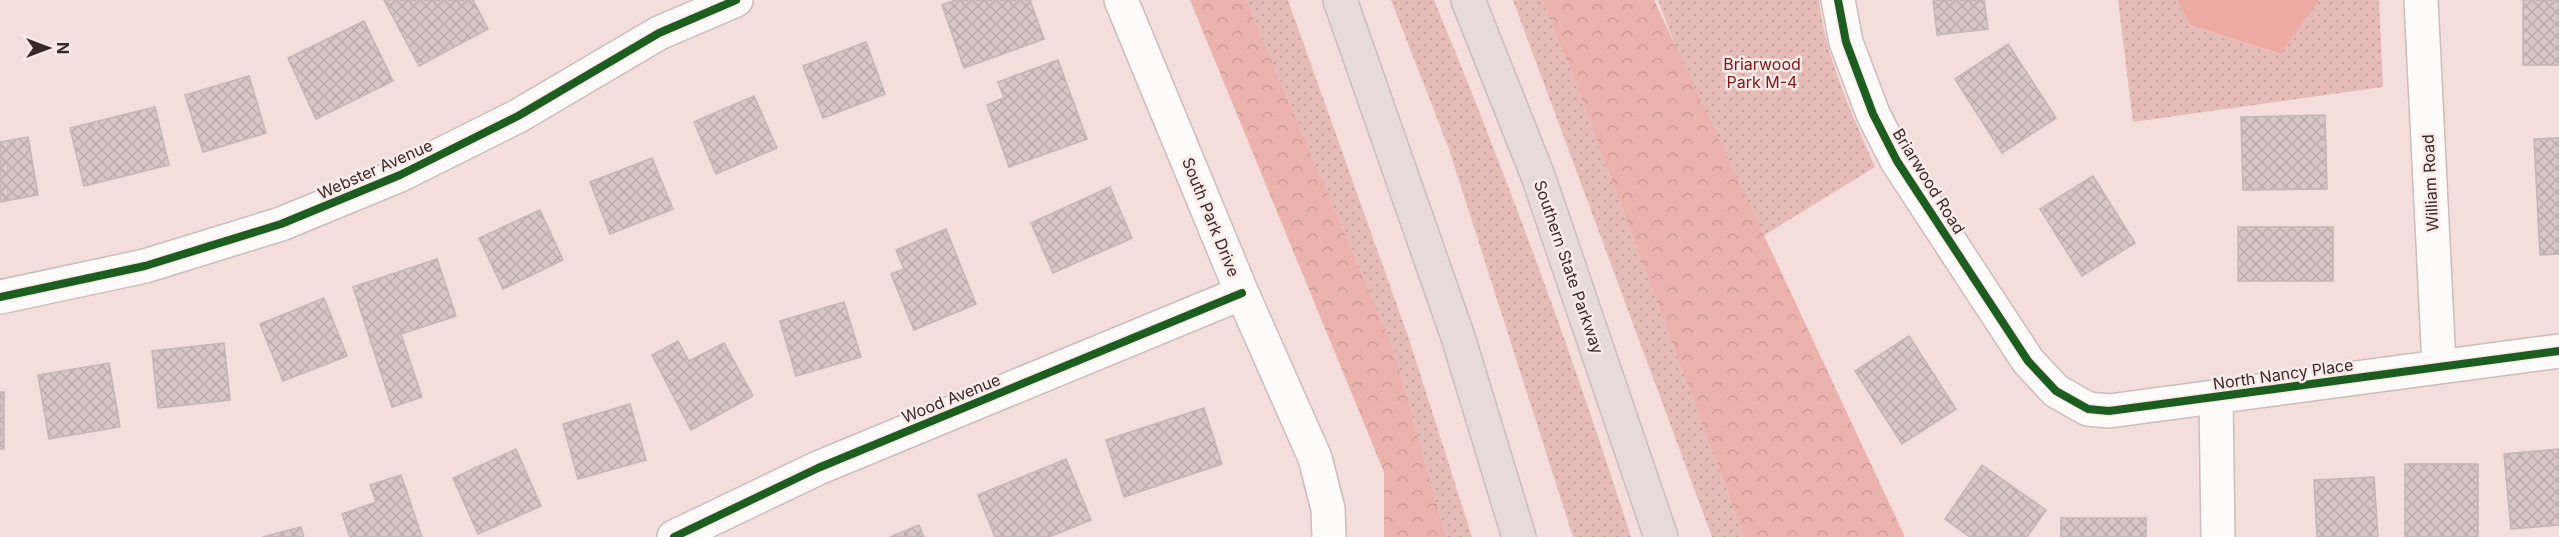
<svg xmlns="http://www.w3.org/2000/svg" width="2559" height="537" font-family="Inter,sans-serif">
<style>
.grass{fill:url(#grass-dots)}
.forest{fill:url(#forest-crowns)}
.water{fill:#eeaba5}
.building{fill:url(#building-cross-hatch);stroke:#c5b5b3;stroke-width:1.5}
.lines{fill:none;stroke-linecap:round;stroke-linejoin:round}
.street-casing{stroke:#cdbcbb;stroke-width:36}
.highway-casing{stroke:#c8bdbc;stroke-width:36}
.street{stroke:#fdfafa;stroke-width:33}
.highway{stroke:#e7dbd9;stroke-width:33}
.cycleway-casing{stroke:#faeae8;stroke-width:11}
.cycleway{stroke:#1b5e20;stroke-width:8}
.labels{text-anchor:middle;dominant-baseline:central;stroke-width:5;stroke-linejoin:round;paint-order:stroke}
.park-label{font-size:16px;fill:#7c171a;stroke:#faeae8}
.street-label{font-size:16px;fill:#392a29;stroke:#faeae8}
</style>
<defs>
<pattern id="grass-dots" width="8" height="8" patternUnits="userSpaceOnUse" patternTransform="scale(1.5)"><rect width="8" height="8" fill="#e6bcb8"/><path d="M2 2h.1M6 6h.1" fill="none" stroke="#c6a29e" stroke-width="1.8" stroke-linecap="round"/></pattern>
<pattern id="forest-crowns" width="20" height="18" patternUnits="userSpaceOnUse" patternTransform="scale(1.5)"><rect width="20" height="18" fill="#ecb3ae"/><path d="M2 6a3 3 0 1 1 6 0M12 15a3 3 0 1 1 6 0" fill="none" stroke="#cb9a96"/></pattern>
<pattern id="building-cross-hatch" width="8" height="8" patternUnits="userSpaceOnUse" patternTransform="scale(1.5)"><rect width="8" height="8" fill="#d8c7c6"/><path d="M0 0l8 8M0 8l8-8" fill="none" stroke="#baabaa"/></pattern>
</defs>
<rect width="100%" height="100%" fill="#f3dedc"/>
<path class="grass" d="M1246 0H1288L1409 339 1472 537H1446L1394 350Z
M1391 0H1434C1507 176 1573 355 1631 537H1573L1449 149Z
M1513 0H1542L1574 79 1744 537H1712Z
M1658 0H1819C1826 59 1852 113 1875 167L1750 244Z
M2118 0H2177L2190 25 2279 54 2319 0H2379L2383 87 2133 122Z"/>
<path class="forest" d="M1190 0H1246L1394 350 1446 537H1384V472Z
M1542 0H1654L1905 537H1744L1574 79Z"/>
<path class="water" d="M2177 0H2319L2280 54 2190 25Z"/>
<path class="building" d="M384 0H473L488 29 419 66Z
M956 0H1030L1044 39 964 68 942 5Z
M1933 0H1984L1988 29 1937 35Z
M2523 0H2559V65H2523Z
M364 21 393 81 316 119 288 58Z
M866 42 885 94 823 118 803 66Z
M2008 44 2056 118 2002 153 1955 79Z
M1058 60 1087 139 1009 167 987 105 1004 98 998 82Z
M249 76 266 133 203 152 185 95Z
M754 96 777 148 716 174 694 122Z
M155 107 169 165 84 186 70 128Z
M2325 115 2327 189 2243 190 2241 117Z
M28 137 38 195 0 202V142Z
M2559 138V254L2540 255 2534 139Z
M652 158 673 209 610 234 590 182Z
M2093 176 2135 243 2082 276 2040 209Z
M1110 187 1132 238 1053 273 1031 223Z
M540 210 563 260 503 289 479 238Z
M2238 227H2333V281H2238Z
M946 229 976 304 914 330 891 274 904 269 896 250Z
M437 259 456 316 401 334 422 397 392 407 353 287Z
M324 298 347 356 283 381 260 324Z
M844 302 861 357 796 376 780 321Z
M1909 336 1956 409 1902 444 1855 371Z
M678 341 689 361 724 343 753 396 691 430 652 355Z
M224 343 230 400 158 408 152 351Z
M109 363 120 427 49 439 38 375Z
M0 392H4V449H0Z
M630 404 646 460 578 479 563 424Z
M1204 408 1222 464 1124 497 1106 440Z
M516 449 541 506 478 534 453 478Z
M2559 449V525L2511 529 2504 454Z
M1066 459 1091 520 1049 537H995L978 495Z
M2405 464H2478V537H2405Z
M1982 465 2046 510 2027 537H1970L1945 519Z
M401 475 422 537H350L342 514 376 502 370 485Z
M2374 477 2378 537H2317L2314 480Z
M2061 518H2146V537H2061Z
M919 525 924 537H890Z
M301 527 304 537H263Z"/>
<g class="lines">
<g class="street-casing">
<path id="street" d="M1121 0 1242 293 1315 458 1328 509 1329 537
M1838 0 1846 42 1873 114 1897 161 2028 361 2056 391 2088 409 2109 411 2559 351
M2421 0 2439 365
M0 297 145 266 281 224 400 175 518 116 659 33 736 0
M2216 397 2218 537
M674 537 818 468 1242 293"/>
</g>
<g class="highway-casing">
<path id="highway" d="M1340 0 1458 337 1519 537
M1468 0 1538 176 1661 537"/>
</g>
<use href="#street" class="street"/>
<use href="#highway" class="highway"/>
<g class="cycleway-casing">
<path id="cycleway" d="M1838 0 1846 42 1873 114 1897 161 2028 361 2056 391 2088 409 2109 411 2559 351
M0 297 145 266 281 224 400 175 518 116 659 33 736 0
M674 537 818 468 1242 293"/>
</g>
<use href="#cycleway" class="cycleway"/>
</g>
<g class="labels">
<g class="park-label">
<text x="1762" y="64">Briarwood<tspan x="1762" dy="18">Park M-4</tspan></text>
</g>
<g class="street-label">
<text transform="translate(375 169) rotate(-24)">Webster Avenue</text>
<text transform="translate(1929 181) rotate(58)">Briarwood Road</text>
<text transform="translate(2430 183) rotate(-93)">William Road</text>
<text transform="translate(1211 217) rotate(68)">South Park Drive</text>
<text transform="translate(1569 267) rotate(71)">Southern State Parkway</text>
<text transform="translate(2283 374) rotate(-8)">North Nancy Place</text>
<text transform="translate(951 398) rotate(-22)">Wood Avenue</text>
</g>
</g>
<g transform="translate(48 48) rotate(90)" stroke="#faeae8" stroke-width="4.5" paint-order="stroke">
<path d="M0-4.5L10 22L0 15L-10 22Z" fill="#392a29"/>
<text y="-9" font-size="16" font-weight="bold" text-anchor="middle" fill="#392a29">N</text>
</g>
</svg>
